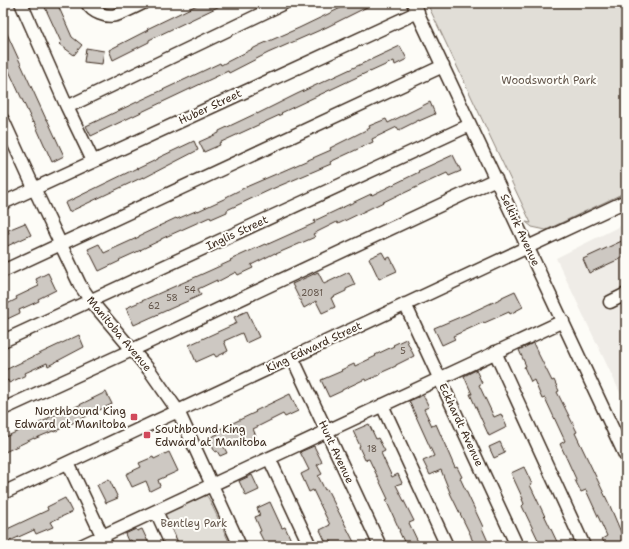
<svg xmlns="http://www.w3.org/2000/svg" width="629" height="549" font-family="'Shantell Sans',sans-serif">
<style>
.built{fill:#efece7}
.green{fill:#e1ded7;stroke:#8e847a}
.building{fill:#cdc8c2;stroke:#3b2a1e}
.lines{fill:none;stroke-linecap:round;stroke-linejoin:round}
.minor-casing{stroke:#3b2a1e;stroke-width:15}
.minor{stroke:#fdfcf7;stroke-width:12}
.poi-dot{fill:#d1495b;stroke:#fdfcf7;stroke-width:1.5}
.labels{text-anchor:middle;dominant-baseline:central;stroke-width:4;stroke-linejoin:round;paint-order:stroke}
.number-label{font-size:9px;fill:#605247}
.park-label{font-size:11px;fill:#64574c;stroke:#fdfcf7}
.street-label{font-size:11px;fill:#3b2a1e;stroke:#fdfcf7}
.poi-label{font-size:11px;fill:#3b2a1e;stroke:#fdfcf7;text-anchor:end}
</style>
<rect width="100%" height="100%" fill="#fdfcf7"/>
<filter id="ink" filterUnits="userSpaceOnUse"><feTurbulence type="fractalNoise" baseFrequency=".025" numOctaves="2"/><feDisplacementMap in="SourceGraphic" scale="8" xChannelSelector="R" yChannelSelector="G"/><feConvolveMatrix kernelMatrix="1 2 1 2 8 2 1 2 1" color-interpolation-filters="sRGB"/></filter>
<g filter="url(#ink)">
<path class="built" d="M626 223V405L556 258Z"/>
<path class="green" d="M427 3H626V192L546 230 532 227 526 222 531 223Z
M203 493 206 495 209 499 231 546H178L165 518V512Z"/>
<path class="building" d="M43 3H57L72 37 82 45 74 55 59 44 61 42Z
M201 3H226L149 40V42L113 60 109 50 148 30 147 29Z
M351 3H375L327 27 268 53 229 73 228 71 209 80 91 136 86 126 220 63 221 65 260 45 299 28Z
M3 25 46 119H47L64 156 52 162 34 122 33 123 3 58Z
M400 46 407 59 395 65 394 61 370 72V71L281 113 282 114 219 143 220 145 204 152 199 142 219 133V131L257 113V114L297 94Z
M86 48 104 51 102 64 84 62Z
M430 102 435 114 419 121V120L399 130 397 127 372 139 373 142 330 162 331 164 272 189 227 210V212L211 219 210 217 161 239V240L140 250H141L119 260 120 261 99 271 88 249 99 244 104 253 139 237V236L160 226H159L176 218 177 219 198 210V211L226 198V197L246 187 283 171 331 150 330 148 370 128 369 126 386 119 388 123Z
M194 141 198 150 144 178 143 177 69 212 65 203 137 168V169L158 159V158Z
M453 155 461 171 449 176 447 173 402 194V193L338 224 337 222 313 234 315 237 276 254 275 253 251 265 253 268 238 275 236 272 217 282V280L198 289 201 295 134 325 126 308 209 271 231 261 230 260 265 244 266 245 315 223 314 221 371 194 372 195 419 172 418 171Z
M25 223 31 235 3 248V236L9 233 8 230Z
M626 239V256L589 273 583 259Z
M382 252 386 259 390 257 397 271 379 279 369 258Z
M318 272 324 284 349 272 355 285 346 289V291L331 298 335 307 322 313 316 301 304 308 292 284Z
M48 273 56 290 38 299 39 301 19 310 20 313 3 321V306L17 299 16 297 39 286 36 279Z
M515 291 523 307 510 314 509 312 484 323V322L453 336 455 339 442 345 434 328 472 312 502 298V297Z
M247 311 259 337 246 343 242 333 224 341 228 351 216 357 214 354 196 362 189 345 237 323 234 317Z
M79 335 84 347 48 366 47 363 25 373 26 375 9 383 8 380 3 383V371Z
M406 339 414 356 396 365V366L378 374 379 375 366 381 365 379 342 390V391L329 397 321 380 342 371 341 370 354 364 355 366 376 356 375 355 394 346 393 345Z
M533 343 552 381 554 380 559 391 557 392 577 432 575 433 610 506 626 544V546H606L602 539 607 536 586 490 581 492 575 480 576 479 560 444 565 441 545 398 542 399 534 380 531 382 524 367 526 366 519 350Z
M476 370 482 383 479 385 494 417 501 414 507 427 489 436 470 394H472L464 376Z
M106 392 112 404 54 432 53 431 34 439V438L3 453V438L25 428 26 429 48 419V418L66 410 67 411Z
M290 394 298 411 285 417 283 414 253 429 256 436 242 442 241 440 224 447 227 453 220 456 217 451 215 452 208 438 218 434 216 431 256 412 255 411Z
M423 395 429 407 424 409 432 426 436 424 455 468 457 467 462 477 460 478 483 527 482 528 490 546H475L471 537V536L451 495 441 470 430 475 423 461 434 456 409 401Z
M369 424 376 439 378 438 385 451 381 453 392 477 398 474 402 483 396 485 414 521 409 523 420 546H406L399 531H400L386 500 388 499 369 459 365 460 359 447 360 446 353 431Z
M500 442 505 453 494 458 489 447Z
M314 446 322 462 317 465 322 474 318 476 325 490 327 489 356 546H333L331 541 326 543 320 530 330 525 313 490 309 492 301 474 309 470 300 452Z
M169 452 178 471 158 480 160 486 150 491 146 481 132 487 126 474 141 467 139 463 153 457 154 459Z
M524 467 532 484 530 485 559 546H541L522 506 524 504 522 499H523L511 473Z
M252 475 259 490 246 496 239 481Z
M109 479 118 498 106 503 97 485Z
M65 498 72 512 50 522 53 527 36 534 34 530 3 544V531L48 510 47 507Z
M270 502 282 528 285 527 291 540 279 546H266L259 532 261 531 255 517 260 515 257 508Z
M136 529 137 531 142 529 150 546H134L131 540 128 541 125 534Z"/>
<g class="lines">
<g class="minor-casing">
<path id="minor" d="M21 3 67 107 93 161
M87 3C92 12 106 18 116 15 123 13 135 7 143 3
M413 3 626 457
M67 107 284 3
M3 120 34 188 80 285 91 301 150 371 178 411 240 546
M3 203 418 12
M3 271 443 66
M610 302 626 294
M405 304 517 546
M3 341 470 125
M495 352 584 546
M292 357 380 546
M382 405 447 546
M3 409 132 350 496 179
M269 458 310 546
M68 463 107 546
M3 493 626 201
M156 511 172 546
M81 546 563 321"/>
</g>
<use href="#minor" class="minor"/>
</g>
</g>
<g class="poi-dot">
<rect x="130" y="413" width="8" height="8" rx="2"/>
<rect x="143" y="431" width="8" height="8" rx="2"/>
</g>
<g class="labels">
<g class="number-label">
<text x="190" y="290">54</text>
<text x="312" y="293">2081</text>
<text x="172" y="298">58</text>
<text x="154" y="306">62</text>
<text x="403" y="351">5</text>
<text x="372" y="449">18</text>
</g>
<g class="park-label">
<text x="549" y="80">Woodsworth Park</text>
<text x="194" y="523">Bentley Park</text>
</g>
<g class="street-label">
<text transform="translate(210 107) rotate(-25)">Huber Street</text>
<text transform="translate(520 230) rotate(65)">Selkirk Avenue</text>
<text transform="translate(237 233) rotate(-25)">Inglis Street</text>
<text transform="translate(119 334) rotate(50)">Manitoba Avenue</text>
<text transform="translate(314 347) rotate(-25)">King Edward Street</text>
<text transform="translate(461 425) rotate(65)">Eckhardt Avenue</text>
<text transform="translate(336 452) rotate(65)">Hunt Avenue</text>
</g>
<g class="poi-label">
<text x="126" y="411">Northbound King<tspan x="126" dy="13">Edward at Manitoba</tspan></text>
<text x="155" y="429" text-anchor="start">Southbound King<tspan x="155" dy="13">Edward at Manitoba</tspan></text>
</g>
</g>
<rect width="629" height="549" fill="none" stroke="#fdfcf7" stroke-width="16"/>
<rect x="8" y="8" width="613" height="533" fill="none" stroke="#3b2a1e" stroke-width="1.5" filter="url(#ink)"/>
</svg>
